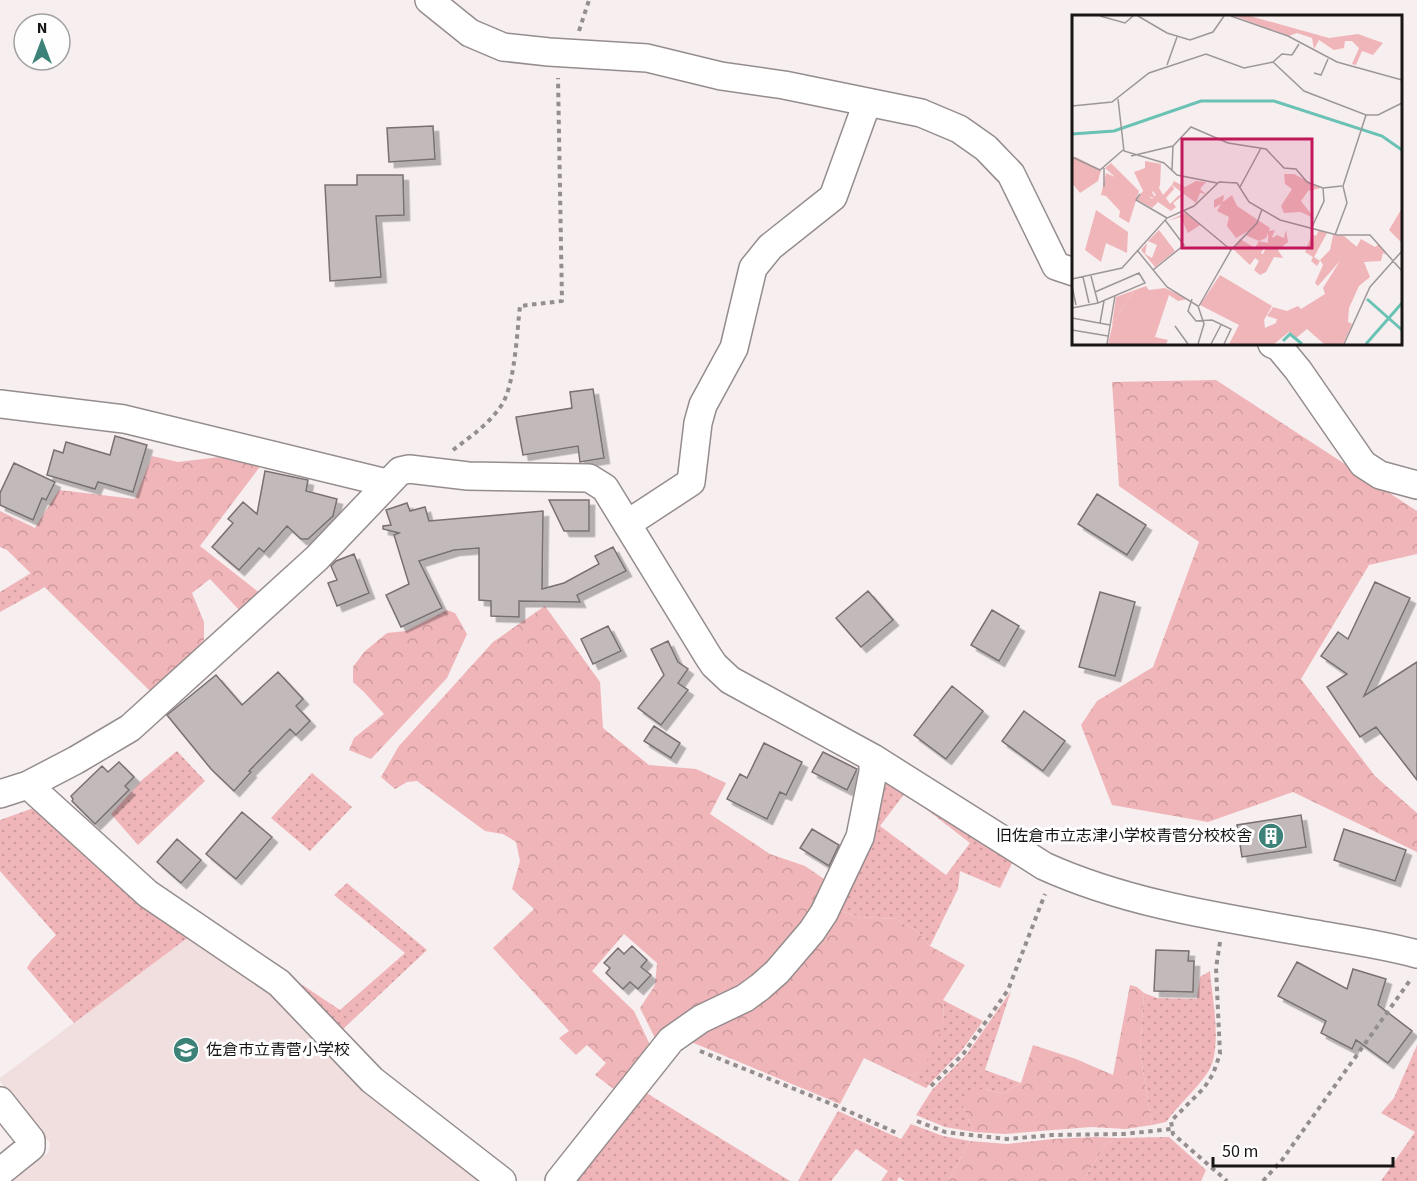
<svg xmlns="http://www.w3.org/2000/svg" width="1417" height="1181" font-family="'Source Sans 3','Noto Sans JP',sans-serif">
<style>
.built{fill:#f1dfe0}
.grass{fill:url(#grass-dots)}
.forest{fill:url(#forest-crowns)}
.building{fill:#c2b9ba;stroke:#787071;stroke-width:1.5;filter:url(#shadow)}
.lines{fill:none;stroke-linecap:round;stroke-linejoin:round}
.minor-casing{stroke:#958d8d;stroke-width:30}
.path{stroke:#958e8f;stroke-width:4;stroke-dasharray:4.5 4.5;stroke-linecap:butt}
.minor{stroke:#fff;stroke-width:27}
.labels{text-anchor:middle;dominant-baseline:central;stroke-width:6;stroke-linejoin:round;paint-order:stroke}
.poi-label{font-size:16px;fill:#181515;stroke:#fefefe;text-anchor:end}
.inset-river{fill:none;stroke:#6ac2b5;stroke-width:3}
.inset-road{fill:none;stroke:#9e9798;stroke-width:1.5}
.view{fill:#c2185b;fill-opacity:0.15;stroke:#c2185b;stroke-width:3}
.inset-edge{fill:none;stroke:#181515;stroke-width:3}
</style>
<defs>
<pattern id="grass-dots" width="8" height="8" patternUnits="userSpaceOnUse" patternTransform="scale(1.5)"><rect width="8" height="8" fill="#f0b5b9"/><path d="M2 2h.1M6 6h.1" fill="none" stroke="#cd9b9e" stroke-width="1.8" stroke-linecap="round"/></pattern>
<pattern id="forest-crowns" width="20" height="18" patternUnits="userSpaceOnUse" patternTransform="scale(1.5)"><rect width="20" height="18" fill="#f0b5b9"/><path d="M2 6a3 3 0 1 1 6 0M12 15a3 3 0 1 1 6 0" fill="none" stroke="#cd9b9e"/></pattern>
<filter id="shadow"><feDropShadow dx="5.5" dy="5.5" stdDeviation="0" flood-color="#0004"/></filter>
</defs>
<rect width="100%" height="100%" fill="#f7eeef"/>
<path class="built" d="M194 933 276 990 493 1181H13L48 1153 50 1147V1143L0 1081V1078Z"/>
<path class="grass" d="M31 573 45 587 0 612V592Z
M177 751 205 781 138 845 111 814 143 779Z
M312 773 352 807 310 851 271 818Z
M877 775 905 793 880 826 946 875 970 843 917 802 930 806 1014 859 1000 888 960 871 958 889 930 946 918 932 896 919 860 917 831 908Z
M42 805 194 933 74 1023 27 968 32 960 56 935 0 871V820Z
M347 883 427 950 342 1030 289 976 340 1010 405 953 334 895Z
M1210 971C1212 997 1223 1049 1208 1072 1196 1090 1179 1104 1166 1122L1152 1125 1140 1053 1144 993 1157 998 1197 999 1200 977Z
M1011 991 985 1070 1021 1083 1002 1094 985 1089 963 1107 974 1132 945 1127 916 1115 932 1090 967 1054Z
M943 1000 983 1021 962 1050 926 1088 906 1078 919 1072 944 1020Z
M1417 1045V1181H1381L1415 1132 1381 1113 1394 1098Z
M640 1089 790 1181H569Z
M838 1111 901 1139 911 1124 943 1136 970 1141 948 1181H905L899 1177 897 1181H881L888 1171 856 1149 831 1181H798Z
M1169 1137 1206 1170 1201 1181H1083L1105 1145 1117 1138Z"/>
<path class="forest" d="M1216 380 1417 511V554L1369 565 1301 679 1375 776 1417 813V852L1293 792 1208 822 1112 805 1081 725 1097 701 1153 667 1199 542 1119 486 1112 382Z
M152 456 178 462 220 457 262 464 200 546 261 594 241 612 210 579 192 593 204 622V640L184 663 151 692 7 550 0 547V511L35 528 59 490 135 499Z
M545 606 600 682 603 728 649 765 696 769 726 783 710 814 770 854 805 866 830 883 789 953 659 1046 640 1008 655 985 657 963 624 934 592 971 634 1011 653 1051 618 1092 595 1075 606 1063 587 1045 576 1055 559 1038 569 1031 493 948 534 909 512 889 520 861 516 842 503 834 485 831 417 781 407 782 395 789 381 777 399 746 493 642Z
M447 610 455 613 467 634 447 678 371 759 349 750 354 738 384 714 364 692 353 682V667L364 652 387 633 406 631Z
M831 908 860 917 896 919 918 932 930 946 965 965 943 1000 944 1020 934 1049 919 1072 906 1078 864 1058 840 1104 684 1039Z
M1130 985 1137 987 1144 993 1140 1053 1152 1125 1125 1129 1091 1127 1005 1134 974 1132 963 1107 970 1090 985 1089 1002 1094 1021 1083 1033 1045 1076 1059 1113 1075Z
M1095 1137 1117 1138 1105 1145 1083 1181H948L970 1141 1007 1144 1053 1139Z"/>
<path class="building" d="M433 126 435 159 389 162 387 128Z
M357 175H403L404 215 376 216 381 277 330 281 325 185H357Z
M593 389 604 458 580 462 578 446 523 455 516 417 572 408 570 392Z
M115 436 147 445 133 492 98 482 95 489 47 475 54 450 63 453 66 442 110 455Z
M14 463 55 482 46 500 42 498 33 520 0 505V493Z
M265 471 308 480 306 491 337 499 333 516 308 539H301L287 526 264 552 259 548 239 570 212 547 233 523 228 519 243 502 257 514Z
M1097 494 1146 525 1127 555 1078 524Z
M549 500H589V531H564Z
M407 503 410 511 425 507 429 521 543 511 542 589 564 583 599 564 595 556 613 547 626 571 577 595 580 602 519 601V617L491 616V601L479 600V548L454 550 419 561 442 608 401 627 386 595 409 584 394 535 399 533 383 529V526L391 525 386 510Z
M354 554 369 593 337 606 328 583 337 580 331 566 336 561Z
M1375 582 1410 598 1364 696 1417 662V780L1376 727 1360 737 1327 687 1347 674 1321 656 1338 632 1348 639Z
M868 591 893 620 861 647 836 618Z
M1100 592 1135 602 1115 676 1079 667Z
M992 610 1019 626 999 661 971 645Z
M608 626 621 651 593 664 581 639Z
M668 641 678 662 688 669 678 683 688 690 661 725 638 708 664 675 651 649Z
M278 672 303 699 296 706 310 721 296 735 290 729 249 771 251 772 234 791 211 769 167 715 216 675 242 705Z
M952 686 983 711 946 759 914 735Z
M1024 711 1065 741 1043 771 1002 741Z
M654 726 680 743 671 758 644 741Z
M764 743 802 762 786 795 780 792 767 819 727 799 740 774 747 778Z
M823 752 857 769 847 790 812 772Z
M119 762 134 777 125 786 129 790 95 824 72 801 73 799 71 796 102 766 108 772Z
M242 812 272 837 236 879 206 854Z
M1301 815 1306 847 1242 857 1237 825Z
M812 829 839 845 829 866 800 848Z
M1344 829 1406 850 1395 881 1334 860Z
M177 839 201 860 181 883 157 862Z
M632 946 647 960 641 967 651 975 638 989 630 982 623 989 606 973 610 968 604 963 618 948 624 954Z
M1156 950 1189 951 1188 961H1194L1193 992 1154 991Z
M1297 962 1347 989 1353 969 1386 979 1378 1005 1412 1031 1388 1063 1356 1040 1352 1049 1321 1033 1326 1021 1278 996Z"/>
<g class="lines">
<g class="minor-casing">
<path id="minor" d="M429 0 470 33 503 47 549 52 647 58 721 76 784 85 921 113 959 129 986 148 1011 174 1056 266 1074 272
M1272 344 1279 347 1298 370 1363 464 1380 475 1417 485
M0 404 124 419 387 483
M627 524 691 482 698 423 703 405 734 348 753 268 770 247 833 197 867 103
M28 785 148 894 279 983 372 1080 502 1181
M0 794 28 785 76 760 130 728 317 558 400 471 409 469 468 476 589 478 605 488 708 656 714 665 730 680 873 758 1044 866C1132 906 1233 919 1327 936 1357 941 1388 946 1417 954
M0 1101 31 1140V1147L0 1172
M559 1181 671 1040 701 1019 745 998 760 987 777 972 812 931 824 913 860 837 873 772V758"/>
</g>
<path class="path" d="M579 31 589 0
M453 450C470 437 489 424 501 406 515 386 517 331 520 306L562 301 558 78
M1220 942 1216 968 1220 1054 1213 1074 1204 1088 1171 1121 1173 1134 1227 1181
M700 1051 839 1107 899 1134
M931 1086 964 1053 1008 990 1045 894
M917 1121 945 1132 1007 1139 1052 1135 1124 1134 1171 1129
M1263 1181 1282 1160 1411 979"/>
<use href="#minor" class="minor"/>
</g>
<defs>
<g id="building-disc" transform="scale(1.35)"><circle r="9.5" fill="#3c8278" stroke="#fefefe"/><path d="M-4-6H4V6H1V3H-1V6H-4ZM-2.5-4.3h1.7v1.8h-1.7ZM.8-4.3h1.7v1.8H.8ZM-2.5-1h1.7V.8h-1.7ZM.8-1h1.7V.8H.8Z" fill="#fff"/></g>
<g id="school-disc" transform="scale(1.35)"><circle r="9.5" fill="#3c8278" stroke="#fefefe"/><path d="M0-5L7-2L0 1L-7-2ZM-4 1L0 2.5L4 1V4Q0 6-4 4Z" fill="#fff"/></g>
</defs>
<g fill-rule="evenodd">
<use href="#building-disc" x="1271" y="836"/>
<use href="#school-disc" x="186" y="1050"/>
</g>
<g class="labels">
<g class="poi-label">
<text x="1252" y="836">旧佐倉市立志津小学校青菅分校校舎</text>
<text x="206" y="1050" text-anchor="start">佐倉市立青菅小学校</text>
</g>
</g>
<g transform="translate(1072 15)">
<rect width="330" height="330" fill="#f7eeef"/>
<path d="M4 142 29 155 26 166 8 178 0 168V143ZM100 170 102 174 94 183 98 189 106 181 114 178 101 188 104 192 99 196 86 187 80 193 64 184 71 176 80 184 84 180 80 175 86 171 91 180ZM113 198 128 210 116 218 108 202 96 206ZM203 215 200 222 204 224 198 226 196 235 192 233 189 238 193 241 187 246 183 243 178 250 161 234 168 224 183 233 187 226 196 228V216ZM247 215 255 218 242 242 248 246 245 251 239 246 241 242 233 237 240 219 244 221ZM74 271 78 277H61L40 310 44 282Z" fill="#f0b5b9"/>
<path d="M163 1H178L257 23 286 19 311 28 301 40 290 36 284 50 280 49 287 33 280 26H273L272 33 262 35 247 25 242 34 240 23 225 18 217 21ZM73 146 89 149 88 171 80 177 84 184 73 180 62 157 73 153ZM39 148 67 176 57 208 47 202 48 196 34 181 29 180 34 158 43 162 33 153ZM212 159H222L249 173 236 176 229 186 243 204 229 197 212 198 209 191 220 174 213 169ZM102 166 113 172 124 166 134 167 128 174 134 179 128 178 124 188 100 170ZM152 180 151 187 160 180 165 191 198 213 194 223 187 226 173 220 180 214 164 223 155 211 157 202 145 196 149 189 142 193V185ZM330 193V228L317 215ZM24 195 56 217 55 238 34 228 29 247 13 235ZM214 215 216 227 206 235 211 243 202 242 194 257 188 260 182 255 199 224 205 220 212 223ZM261 220 272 221 285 232 281 238 289 224 303 232 307 229 314 240 311 238 309 246 292 247 298 262 287 271 277 293 276 307 280 309 271 329H252L235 314 224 323 217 317 202 329H157L167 310 128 290 148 260 200 291 192 305 193 313 204 308 205 304 195 301 201 292 215 296 226 291 229 294 253 279 251 273 268 246 246 271 243 268 251 250 248 245 258 235ZM93 273 116 284 106 286 97 280 83 322 96 325 94 329H36L41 308 61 277Z" fill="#f0b5b9"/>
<path d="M87 215 103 236 83 252 69 235 75 228 73 239 80 243 85 230 76 226Z" fill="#f0b5b9"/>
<path class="inset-river" d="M0 119 42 116 129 86H202L310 121 330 135M295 284 330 315M211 326 218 319 230 329M294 329 330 288"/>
<path class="inset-road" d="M28 1 53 8 61 1M66 1 95 18 118 25 141 17 152 1M159 1 216 21 265 47 330 65M201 47 210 39 220 40 227 29M95 50 105 22M242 58 249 60 256 44M46 84 52 136 92 148 105 160 145 168M0 91 40 87 77 58 134 39 172 53 201 47 232 76 294 100H306L330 88M59 141 101 131 119 112 156 128 194 134 212 153 224 154 235 167 251 173 252 186 240 212M0 142 28 155 51 135M100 155 101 131M32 172V153M168 172 189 133M251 173 270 171M68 179 64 185 95 203M112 196 159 235M263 220 275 188 271 171 294 100M65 235 95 272 126 291 132 309 126 329M81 255 112 230 93 205M19 261 26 288M11 262 17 288M0 264 50 253 95 203 122 191 147 167 165 168 177 187 208 205 265 220H298L330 256M0 271 4 290M120 284 116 296 124 306 140 305 159 314 152 329M127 291 159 235 185 208 190 194M0 293 26 288 73 268 67 258 23 277M0 303 38 310M28 308 32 286M103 311 116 329M0 315 36 321M35 329 43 281M139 329 149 310M272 329 298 272 330 236"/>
<path class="view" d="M110 124H240V233H110Z"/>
<rect width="330" height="330" class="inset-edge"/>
</g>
<g transform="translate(42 42)"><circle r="28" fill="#fefefe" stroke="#a2a1a1" stroke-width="1.5"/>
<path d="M0-4.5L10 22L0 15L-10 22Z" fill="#3c8278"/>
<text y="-9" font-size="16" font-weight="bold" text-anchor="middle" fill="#181515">N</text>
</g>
<path d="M1213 1157v9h180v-9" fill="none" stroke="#181515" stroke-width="3"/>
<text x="1222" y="1157" font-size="18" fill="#181515" stroke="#fefefe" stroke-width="4.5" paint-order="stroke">50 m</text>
</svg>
